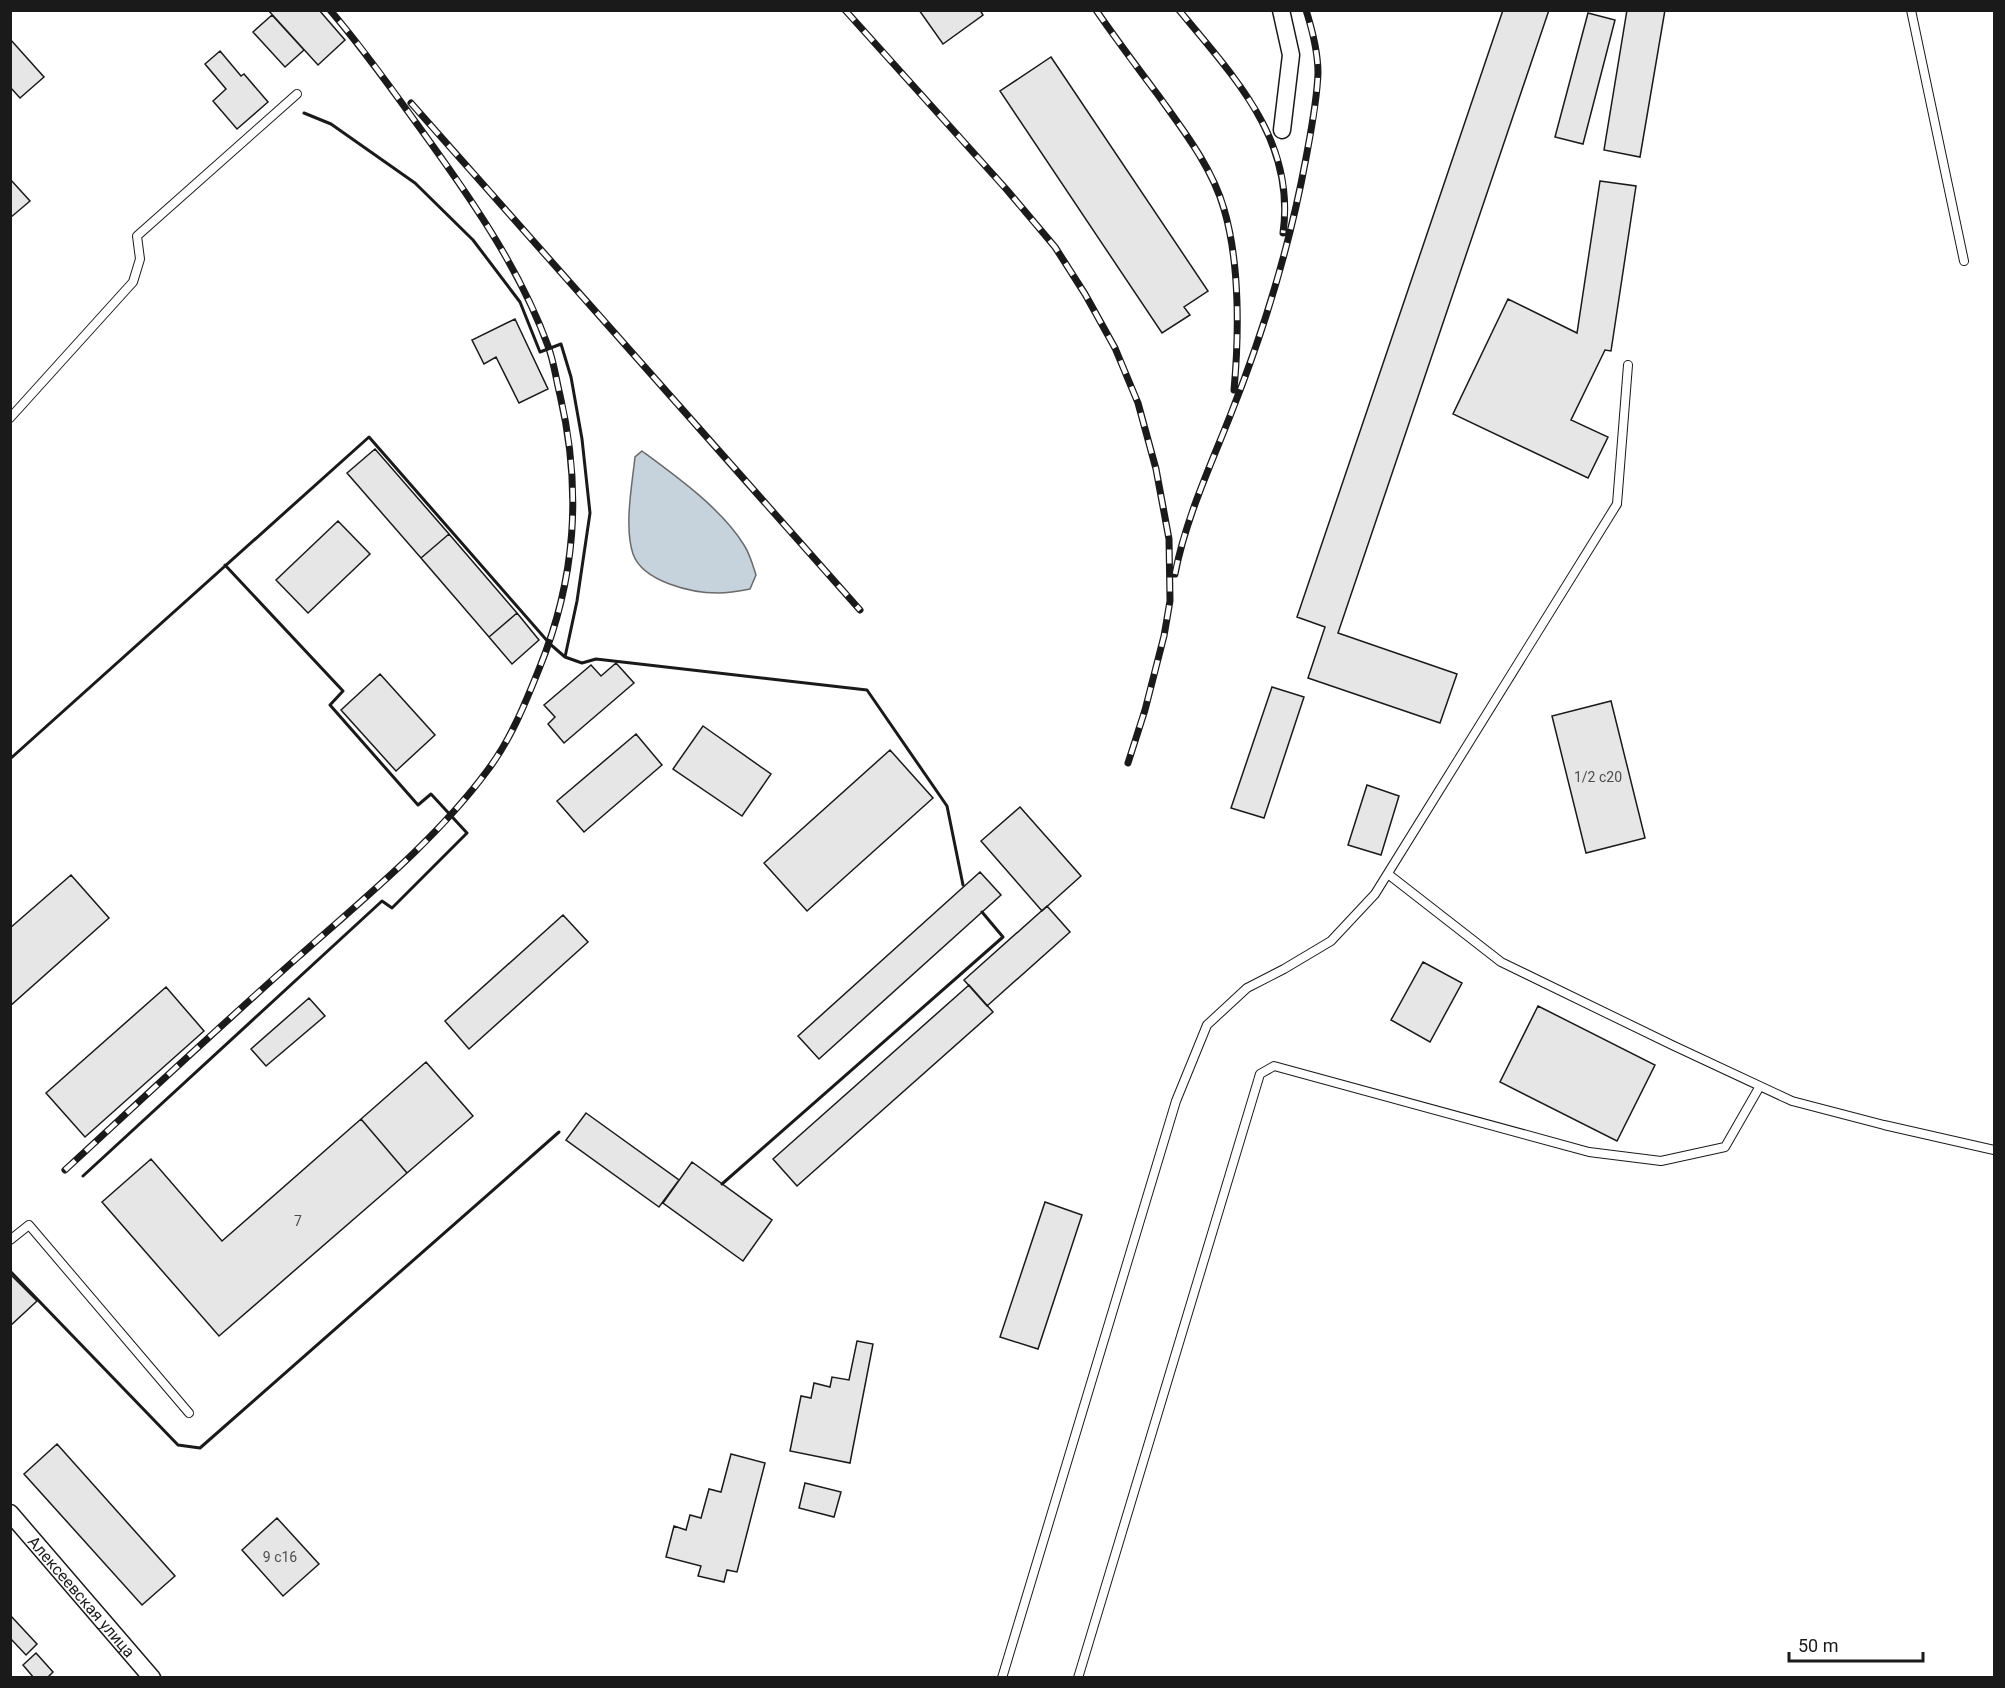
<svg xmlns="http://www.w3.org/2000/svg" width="2005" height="1688" font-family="Roboto,sans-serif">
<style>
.water{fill:#c6d2dc;stroke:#6a6a6a;stroke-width:1.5}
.building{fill:#e6e6e6;stroke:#1a1a1a;stroke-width:1.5}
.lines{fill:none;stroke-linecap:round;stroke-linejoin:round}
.service-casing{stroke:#1a1a1a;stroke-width:10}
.minor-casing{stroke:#1a1a1a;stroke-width:19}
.service{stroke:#fff;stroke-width:8}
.minor{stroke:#fff;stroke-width:16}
.rail-casing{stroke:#1a1a1a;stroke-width:7}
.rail{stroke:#fff;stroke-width:4.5;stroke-dasharray:14;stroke-linecap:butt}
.wall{stroke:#1a1a1a;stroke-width:3}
.labels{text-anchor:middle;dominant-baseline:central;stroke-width:4.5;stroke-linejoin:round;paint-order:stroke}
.number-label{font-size:14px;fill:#4d4d4d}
.street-label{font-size:16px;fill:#1a1a1a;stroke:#fff}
</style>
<rect width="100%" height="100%" fill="#fff"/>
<path class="water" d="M642 451C676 476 722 509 744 545 750 554 753 566 756 575L750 589C740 591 729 593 718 593 692 593 643 582 633 554 624 527 632 485 635 457Z"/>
<path class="building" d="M268 10H319L345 40 318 65Z
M919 10H980L983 15 943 44Z
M1503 10H1549L1338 633 1457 674 1440 723 1308 678 1325 627 1297 617Z
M1627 10H1665L1640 157 1604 150Z
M1588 13 1615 20 1583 144 1555 137Z
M272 15 304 50 285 67 253 32Z
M10 39 44 77 20 98 10 87Z
M220 51 241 76 244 74 268 102 237 129 213 101 226 89 205 64Z
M1051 57 1208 291 1184 307 1190 315 1162 333 1000 91Z
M10 179 30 201 10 218Z
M1600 181 1636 186 1611 351 1605 350 1571 420 1608 437 1588 478 1453 414 1508 299 1577 333Z
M515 319 548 389 519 403 496 357 484 364 472 340Z
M375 449 449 534 421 558 347 473Z
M338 521 370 554 308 613 276 580Z
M449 534 517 613 489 637 421 558Z
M517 613 539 640 512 664 489 637Z
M616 663 634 683 564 743 548 724 555 717 544 705 591 665 601 676Z
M380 674 435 735 396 771 341 710Z
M1272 687 1304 697 1264 818 1231 808Z
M1611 701 1645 838 1586 853 1552 716Z
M703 726 771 774 742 816 673 769Z
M636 734 662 765 584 832 557 801Z
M890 750 933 798 807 911 764 863Z
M1367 785 1399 796 1381 855 1348 845Z
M1020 807 1081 876 1042 911 981 841Z
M980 872 1001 895 819 1059 798 1036Z
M71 875 109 918 10 1006V928Z
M1047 906 1070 932 987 1006 964 980Z
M563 915 588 942 469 1049 445 1021Z
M1423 962 1462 983 1430 1042 1391 1020Z
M969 985 993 1012 797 1186 773 1159Z
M166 987 204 1031 85 1137 46 1093Z
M309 998 325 1016 266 1066 251 1049Z
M1538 1006 1655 1065 1617 1141 1500 1082Z
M426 1062 473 1116 407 1173 361 1119Z
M586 1113 679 1180 659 1207 566 1140Z
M361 1119 407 1173 219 1336 102 1202 151 1159 222 1241Z
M692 1162 772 1220 743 1261 663 1203Z
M1045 1202 1082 1215 1038 1349 1000 1337Z
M10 1274 37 1301 10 1326Z
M857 1341 873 1344 850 1463 790 1451 801 1396 811 1398 814 1383 830 1387 832 1377 849 1380Z
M57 1444 175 1576 142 1605 24 1474Z
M731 1454 765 1463 737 1572 727 1570 724 1582 698 1576 701 1566 666 1557 674 1526 686 1530 690 1515 701 1518 709 1489 721 1492Z
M805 1483 841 1492 834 1517 799 1508Z
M277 1518 319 1564 283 1596 242 1550Z
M10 1615 37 1644 26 1655 10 1638Z
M36 1653 53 1672 47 1678H34L23 1665Z"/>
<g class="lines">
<g class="service-casing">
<path id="service" d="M1911 10 1964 261
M10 418 133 282 140 259 137 236 297 94
M1388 874 1501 962 1672 1045 1792 1101 1884 1125 1994 1150
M10 1240 29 1225 189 1413
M1002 1678 1176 1101 1207 1025 1247 988 1284 969 1331 941 1375 894 1617 504 1628 365
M1078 1678 1260 1074 1274 1066 1589 1152 1661 1161 1725 1147 1760 1086"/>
</g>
<g class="minor-casing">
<g id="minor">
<path d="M1281 10 1291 55 1282 130"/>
<path id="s1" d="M10 1513 152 1678"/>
</g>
</g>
<use href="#service" class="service"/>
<use href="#minor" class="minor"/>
<g class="rail-casing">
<path id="rail" d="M845 10 1007 190 1055 247 1085 294 1115 348 1138 403 1156 469 1169 539 1170 601 1164 636 1145 710 1128 763
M1096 10C1116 39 1137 67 1158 95 1183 130 1212 167 1224 209 1240 263 1239 335 1234 390
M1179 10C1234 77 1296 140 1283 233
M411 103 860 610
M1175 574C1186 517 1211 465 1232 411 1264 330 1290 245 1306 158 1311 131 1317 101 1318 73 1318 53 1312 29 1306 10
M65 1170C142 1099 219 1027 298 957 362 900 436 840 487 771 510 741 525 704 539 669 576 579 582 490 560 395 556 379 554 362 548 346 521 272 476 206 430 142 398 98 366 52 330 10"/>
</g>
<use href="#rail" class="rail"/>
<path class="wall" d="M304 113 331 124 415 183 473 240 520 302 540 352 561 344 571 377 582 439 590 513 577 601 565 657 582 663 596 659 867 690 947 806 963 885
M10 759 369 437 550 644 565 657
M83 1176 382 901 392 908 467 833 431 794 418 805 330 705 343 691 225 565
M722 1184 1003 937 982 912
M10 1271 178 1445 200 1448 559 1132"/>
</g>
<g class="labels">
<g class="number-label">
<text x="1598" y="777">1/2 с20</text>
<text x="298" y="1221">7</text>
<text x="280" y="1557">9 с16</text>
</g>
<g class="street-label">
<text stroke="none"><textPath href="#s1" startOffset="110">Алексеевская улица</textPath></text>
</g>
</g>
<rect width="2005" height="1688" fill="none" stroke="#1a1a1a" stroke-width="24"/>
<path d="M1789 1652v9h134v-9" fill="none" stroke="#1a1a1a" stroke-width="3"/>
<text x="1798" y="1652" font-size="18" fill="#1a1a1a" stroke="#ffffff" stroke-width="4.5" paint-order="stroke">50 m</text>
</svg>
